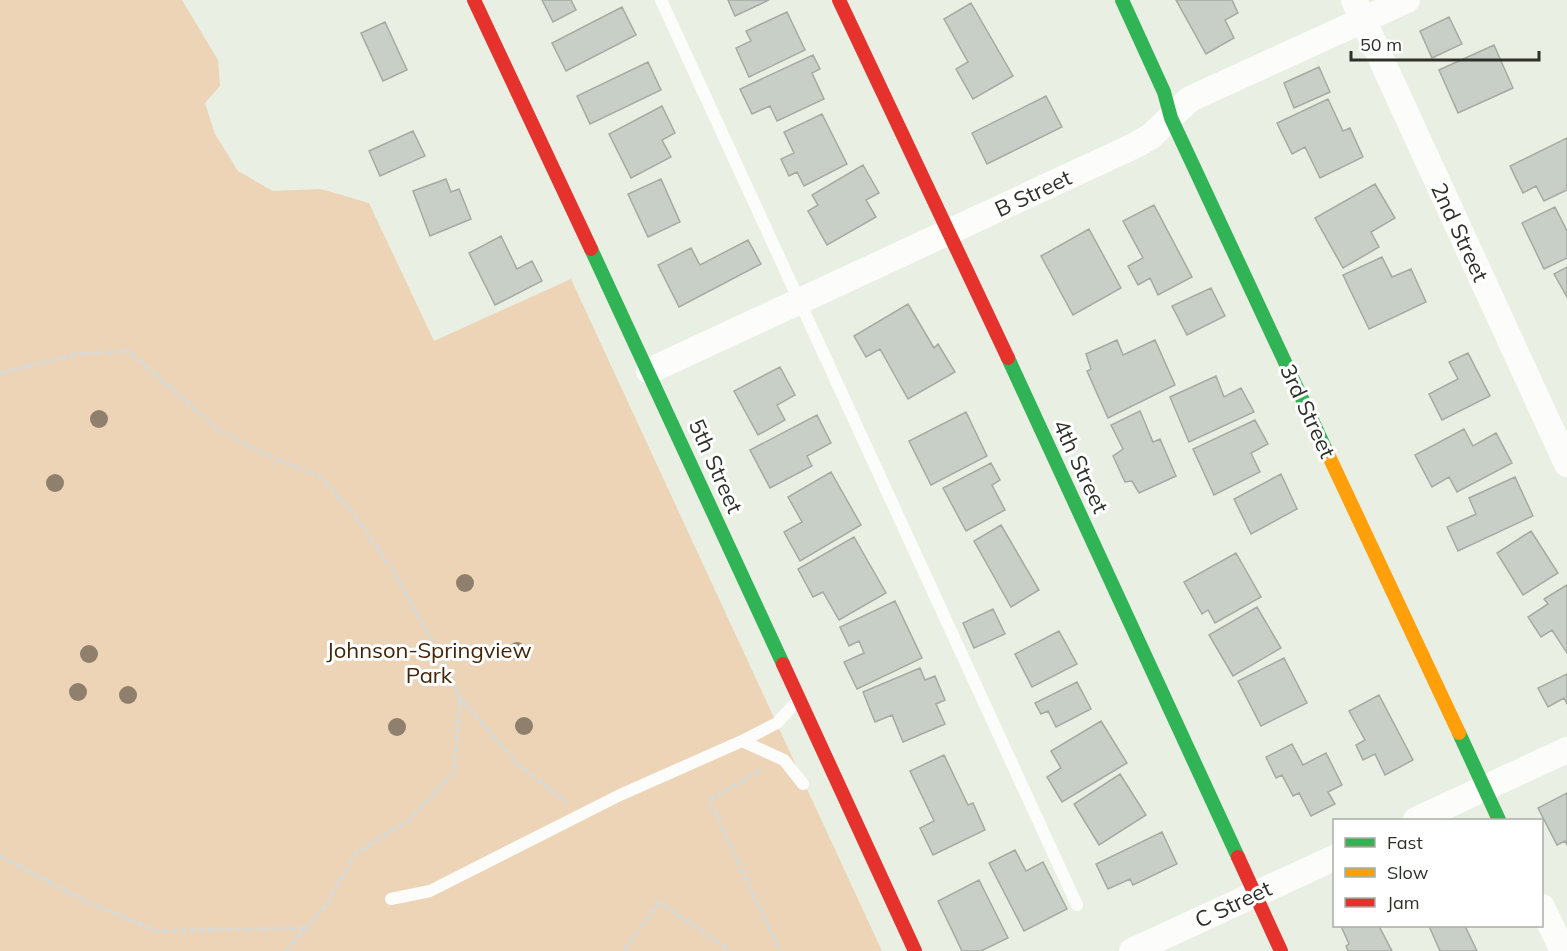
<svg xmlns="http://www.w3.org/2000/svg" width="1567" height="951" font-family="Mulish,sans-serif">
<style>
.green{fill:#edd4b7}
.building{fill:#c8cfc6;stroke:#a5aba3;stroke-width:1.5}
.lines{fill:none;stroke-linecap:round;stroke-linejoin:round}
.path{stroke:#d8dad6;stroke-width:4;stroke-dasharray:6 3;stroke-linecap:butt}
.lane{stroke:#fcfdfb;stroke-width:12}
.street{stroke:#fcfdfb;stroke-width:26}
.fast{stroke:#30b455;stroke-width:14}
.slow{stroke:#ff9f0a;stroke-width:14}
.jam{stroke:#e5322d;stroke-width:14}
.tree{fill:#8e806c}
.labels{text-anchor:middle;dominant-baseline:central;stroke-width:6;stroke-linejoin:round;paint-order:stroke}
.street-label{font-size:22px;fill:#2e3129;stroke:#fff}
.park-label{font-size:22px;fill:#43260a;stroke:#fff}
</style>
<rect width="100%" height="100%" fill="#eaefe3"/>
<path class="green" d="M0 0H182L218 60 220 86 205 103 215 134 238 171 273 191 321 189 369 203 434 341 571 279 882 951H0Z"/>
<path class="building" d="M542 0H571L576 10 553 22Z
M728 0H769L735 16Z
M1176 0H1232L1238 13 1225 20 1234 38 1206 54Z
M971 3 1013 76 973 99 956 69 968 62 944 19Z
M622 7 636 35 566 71 552 43Z
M787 12 805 50 749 77 736 48 751 41 746 31Z
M1449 17 1462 44 1432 58 1420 31Z
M385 22 407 70 383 81 361 33Z
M1494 45 1513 88 1458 113 1439 70Z
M813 55 820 69 812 73 824 99 777 121 770 106 752 114 740 89Z
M648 62 661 90 590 124 577 96Z
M1319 67 1330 92 1294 108 1284 83Z
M1046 96 1062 127 987 164 972 133Z
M1328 99 1343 131 1350 128 1363 157 1320 178 1305 147 1292 154 1277 123Z
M662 106 675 133 662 140 671 157 631 178 609 134Z
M822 114 847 164 804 186 797 172 789 176 781 159 794 153 784 132Z
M413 131 425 156 380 176 369 151Z
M1567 138V190L1544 201 1536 186 1523 193 1510 166Z
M863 165 879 193 866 200 876 217 827 245 808 211 818 205 812 195Z
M446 179 451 192 459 189 471 219 430 236 413 191Z
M661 179 680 222 648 237 628 194Z
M1375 184 1395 218 1371 232 1379 247 1343 268 1315 218Z
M1154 205 1192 277 1158 295 1150 278 1138 285 1128 266 1143 258 1123 221Z
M1555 207 1567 231V258L1544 269 1522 223Z
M1089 229 1121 288 1073 315 1041 256Z
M501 236 517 269 532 261 542 281 495 305 469 253Z
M748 240 761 264 679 307 658 265 691 248 700 265Z
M1382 257 1392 277 1411 269 1426 302 1369 329 1343 275Z
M1567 267V297L1554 274Z
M1211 288 1225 316 1187 335 1172 306Z
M908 304 934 348 938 344 955 372 908 399 880 349 866 357 854 336Z
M1117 340 1123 355 1155 340 1175 385 1108 418 1087 371 1091 369 1086 354Z
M1468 353 1490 396 1442 420 1429 394 1458 379 1449 362Z
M780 367 795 395 777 405 785 420 758 435 734 391Z
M1216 376 1224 397 1241 388 1254 412 1189 442 1170 397Z
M1140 411 1153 442 1160 439 1176 476 1139 493 1132 481 1125 482 1113 456 1123 449 1111 425Z
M966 412 987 456 931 485 909 441Z
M817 415 831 443 807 456 812 466 770 488 750 450Z
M1255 420 1268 444 1251 453 1260 472 1214 495 1193 449Z
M1464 429 1473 446 1496 433 1512 463 1457 492 1449 477 1432 487 1415 455Z
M991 463 1000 480 992 485 1005 510 966 531 943 488Z
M831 472 861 525 800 561 784 532 802 522 788 497Z
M1281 474 1297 509 1251 534 1234 499Z
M1515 477 1533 516 1458 551 1447 527 1476 514 1469 498Z
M1001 525 1039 590 1011 607 974 541Z
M1531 531 1558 573 1523 595 1497 553Z
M854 537 886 593 839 620 823 592 813 597 798 569Z
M1236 553 1261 597 1215 623 1208 610 1202 614 1184 582Z
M1567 585V653L1552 630 1541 637 1528 617 1548 604 1544 599Z
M895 601 922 658 857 689 844 662 864 653 859 641 849 646 840 627Z
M1257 607 1281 648 1233 676 1209 635Z
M993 609 1005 634 974 648 963 623Z
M1059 631 1077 664 1032 687 1015 654Z
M1284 658 1307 703 1261 726 1238 681Z
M920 668 925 680 935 676 945 700 936 704 945 724 903 742 892 715 875 722 863 692Z
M1567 674V704L1564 698 1548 707 1538 688Z
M1077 682 1091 709 1056 727 1048 711 1041 714 1035 703Z
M1379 695 1413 760 1385 775 1375 754 1363 760 1356 745 1365 740 1349 711Z
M1101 721 1127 763 1062 802 1047 777 1061 768 1051 751Z
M1292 744 1303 765 1326 753 1342 785 1328 792 1335 804 1311 816 1299 793 1293 796 1282 775 1276 778 1266 757Z
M944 755 968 805 973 803 985 830 933 855 920 828 934 821 910 771Z
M1120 774 1146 815 1099 845 1074 804Z
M1567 793V845L1565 841 1557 845 1538 808Z
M1162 832 1177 864 1133 885 1130 879 1108 889 1096 864Z
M1015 850 1026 871 1043 862 1067 909 1024 931 989 863Z
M979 880 1008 938 981 951H962L938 901Z
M1341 926H1379L1392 951H1348L1346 946 1349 944Z
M1429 926H1465L1477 951H1440Z"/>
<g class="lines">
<path class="path" d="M0 373 79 354 129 351 217 429 267 455 321 477 353 513 394 572 446 667 460 698 517 763 567 803
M761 770 709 800 780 951
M0 856 89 903 157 931 306 928
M625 950 659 902 731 951
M286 951 326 905 355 854 409 820 454 772 460 699"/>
<path class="lane" d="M661 0 1077 905
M742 741 777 723 798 700
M391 899 430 891 620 795 742 741 784 760 803 784"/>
<path class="street" d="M1354 0 1567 464
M649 371 1136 145 1151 136 1190 99 1407 0
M1416 820 1567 750
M1542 907 1563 951
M1132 951 1334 858"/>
<path class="fast" d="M1122 0 1164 92 1171 118 1326 450
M591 249 783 664
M1008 358 1238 857
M1459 733 1499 820"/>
<path class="slow" d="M1326 450 1459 733"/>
<path class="jam" d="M474 0 591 249
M839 0 1008 358
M783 664 915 951
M1238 857 1281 951"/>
</g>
<g class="tree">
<circle cx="99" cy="419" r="9"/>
<circle cx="55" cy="483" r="9"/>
<circle cx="465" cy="583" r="9"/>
<circle cx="517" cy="651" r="9"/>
<circle cx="89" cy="654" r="9"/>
<circle cx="78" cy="692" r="9"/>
<circle cx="128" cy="695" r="9"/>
<circle cx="524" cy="726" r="9"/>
<circle cx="397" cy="727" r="9"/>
</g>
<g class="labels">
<g class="street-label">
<text transform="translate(1033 193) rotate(-25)">B Street</text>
<text transform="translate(1460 232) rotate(65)">2nd Street</text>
<text transform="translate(1308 411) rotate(65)">3rd Street</text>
<text transform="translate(716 466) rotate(66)">5th Street</text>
<text transform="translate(1081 466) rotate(65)">4th Street</text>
<text transform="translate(1233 904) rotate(-25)">C Street</text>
</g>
<g class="park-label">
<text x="429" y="650">Johnson-Springview<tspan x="429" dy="25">Park</tspan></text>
</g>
</g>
<rect x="1333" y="819" width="210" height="108" fill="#ffffff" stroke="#abada9" stroke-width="1.5"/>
<rect x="1345" y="838" width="30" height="9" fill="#30b455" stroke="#abada9" stroke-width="1.5"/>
<text x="1387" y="849" font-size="18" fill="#2e3129">Fast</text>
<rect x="1345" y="868" width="30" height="9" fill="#ff9f0a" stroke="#abada9" stroke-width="1.5"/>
<text x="1387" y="879" font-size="18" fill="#2e3129">Slow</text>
<rect x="1345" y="898" width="30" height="9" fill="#e5322d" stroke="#abada9" stroke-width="1.5"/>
<text x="1387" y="909" font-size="18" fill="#2e3129">Jam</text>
<path d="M1351 51v9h188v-9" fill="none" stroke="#2e3129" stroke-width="3"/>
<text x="1360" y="51" font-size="18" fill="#2e3129" stroke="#ffffff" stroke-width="4.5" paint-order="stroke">50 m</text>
</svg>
